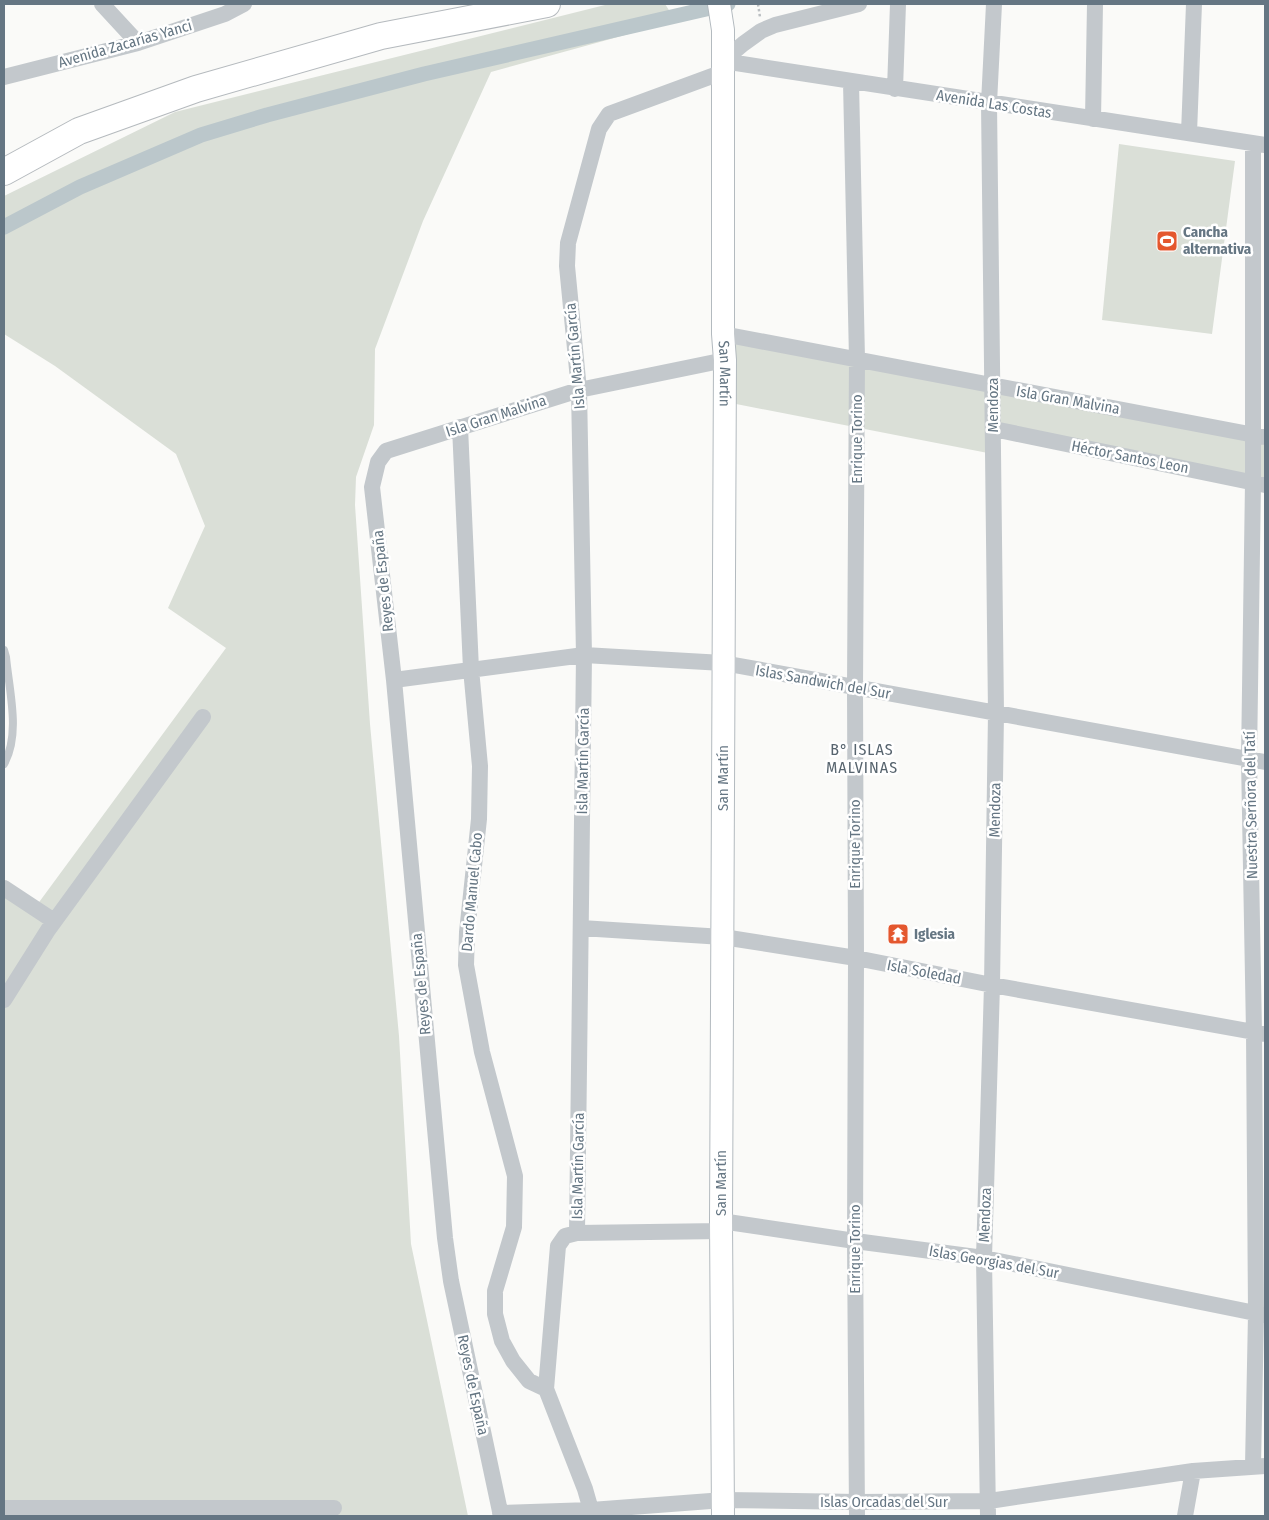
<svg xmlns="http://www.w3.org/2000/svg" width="1269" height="1520" font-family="'Fira Sans Condensed',sans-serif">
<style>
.green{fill:#dadfd7}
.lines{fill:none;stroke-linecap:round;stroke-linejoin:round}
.canal{stroke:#bbc7cb;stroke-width:15}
.secondary-casing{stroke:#b3babf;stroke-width:24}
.primary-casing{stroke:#b5babe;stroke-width:28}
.path{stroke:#bbbfc2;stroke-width:2.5;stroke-dasharray:2.5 2.5;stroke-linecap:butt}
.service{stroke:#c3c8cc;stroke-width:8}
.minor{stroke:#c3c8cc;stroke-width:16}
.secondary{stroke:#fff;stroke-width:22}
.primary{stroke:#fff;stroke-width:26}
.labels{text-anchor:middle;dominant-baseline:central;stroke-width:5;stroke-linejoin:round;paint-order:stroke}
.street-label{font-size:15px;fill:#657683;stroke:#fff}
.poi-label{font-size:15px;font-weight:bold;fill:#657683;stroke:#fff;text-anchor:start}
.neighbourhood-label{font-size:16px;letter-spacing:1px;fill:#57646e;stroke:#fff}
</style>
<rect width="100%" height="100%" fill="#fafaf8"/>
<path class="green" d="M609 4H665L676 21 491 72 423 221 375 349 374 425 356 477 355 505 370 724 399 1036 411 1244 468 1516H4V883L37 905 226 648 168 608 205 526 176 454 55 366 4 334V196L175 112Z
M1119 144 1235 161 1212 334 1102 320Z
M724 335 1265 438V485L993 429V454L726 402Z"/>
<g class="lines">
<path class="canal" d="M4 227 80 187 201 135 267 115 424 74 728 4"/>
<g class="secondary-casing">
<g id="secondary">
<path id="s1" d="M719 4 723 30V334L725 360 721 1221 723 1516"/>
</g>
</g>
<g class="primary-casing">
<path id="primary" d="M4 172 79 131 196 89 381 36 547 4"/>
</g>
<path class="path" d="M758 4 760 17"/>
<path class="service" d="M4 650 6 657C9 690 21 734 4 764"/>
<path class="minor" d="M102 4 138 43
M723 61 1265 145
M723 61 743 44 761 31 775 25 859 4
M4 77 138 43 225 14 244 4
M851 82 857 359 855 687 856 958 855 1241 857 1516
M895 89 898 4
M1093 119 1095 4
M1189 133 1194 4
M723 334 1265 437
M460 427 471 669 480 766 479 819 467 932 466 965 482 1052 515 1176 514 1227 495 1291V1314L502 1341 513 1361 529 1381 546 1389
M994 429 1265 485
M394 680 584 655 723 663 1265 762
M4 888 54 921
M581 928 723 937 856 958 992 985 1265 1034
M4 1000 48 930 203 717
M721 1221 855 1241 984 1258 1265 1315
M577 1233 721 1231
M1253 1466 1256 1314 1254 1032 1249 759 1253 482V143
M4 1508H334
M500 1513 591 1510 724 1500 858 1502 989 1501 1193 1471 1265 1466
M501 1516 451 1281 445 1238 394 680 372 487 378 462 386 451 579 390 725 360
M591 1516V1510L585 1489 546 1389 558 1246 565 1236 577 1233 584 655 579 390 567 266 568 243 599 129 609 114 723 72
M988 1516 984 1258 992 985 996 713 989 103 994 4
M1185 1516 1193 1471"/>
<use href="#secondary" class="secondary"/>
<use href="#primary" class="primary"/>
</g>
<defs>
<g id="stadium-square" transform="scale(1.125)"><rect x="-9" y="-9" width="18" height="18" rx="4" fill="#e4572e" stroke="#fff"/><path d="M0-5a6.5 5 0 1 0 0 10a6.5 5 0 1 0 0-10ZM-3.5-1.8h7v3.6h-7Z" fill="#fff"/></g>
<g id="temple-square" transform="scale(1.125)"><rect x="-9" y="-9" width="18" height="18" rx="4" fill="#e4572e" stroke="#fff"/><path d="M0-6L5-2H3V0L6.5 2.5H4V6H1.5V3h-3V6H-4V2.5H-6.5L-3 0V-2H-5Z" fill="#fff"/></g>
</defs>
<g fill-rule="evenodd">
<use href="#stadium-square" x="1167" y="241"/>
<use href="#temple-square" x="898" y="934"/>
</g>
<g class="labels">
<g class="street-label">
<text transform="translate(125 44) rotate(-16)">Avenida Zacarías Yanci</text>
<text transform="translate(994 104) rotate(9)">Avenida Las Costas</text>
<text transform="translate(575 356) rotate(-95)">Isla Martín García</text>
<text stroke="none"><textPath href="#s1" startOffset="370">San Martín</textPath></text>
<text transform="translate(1068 400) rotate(10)">Isla Gran Malvina</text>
<text transform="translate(993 405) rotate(-90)">Mendoza</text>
<text transform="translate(496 416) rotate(-18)">Isla Gran Malvina</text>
<text transform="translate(857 439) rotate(-90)">Enrique Torino</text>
<text transform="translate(1130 457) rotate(11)">Héctor Santos Leon</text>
<text transform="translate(383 581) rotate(-96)">Reyes de España</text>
<text transform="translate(823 682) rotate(10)">Islas Sandwich del Sur</text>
<text transform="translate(583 761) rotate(-89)">Isla Martín García</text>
<text transform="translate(723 778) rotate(-90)">San Martín</text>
<text transform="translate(1251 805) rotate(-91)">Nuestra Serñora del Tatí</text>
<text transform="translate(995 810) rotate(-89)">Mendoza</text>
<text transform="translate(855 844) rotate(-90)">Enrique Torino</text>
<text transform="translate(472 892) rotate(-85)">Dardo Manuel Cabo</text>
<text transform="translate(924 972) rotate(11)">Isla Soledad</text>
<text transform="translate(421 984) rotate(-95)">Reyes de España</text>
<text transform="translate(578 1166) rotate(-89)">Isla Martín García</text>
<text transform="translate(721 1183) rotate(-90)">San Martín</text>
<text transform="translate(985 1215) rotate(-88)">Mendoza</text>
<text transform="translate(855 1249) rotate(-90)">Enrique Torino</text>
<text transform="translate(994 1262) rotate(10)">Islas Georgias del Sur</text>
<text transform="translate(473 1385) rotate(78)">Reyes de España</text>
<text x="884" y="1502">Islas Orcadas del Sur</text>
</g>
<g class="poi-label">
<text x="1183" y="232">Cancha<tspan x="1183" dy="17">alternativa</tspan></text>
<text x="914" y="934">Iglesia</text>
</g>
<g class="neighbourhood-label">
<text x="862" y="749">B° ISLAS<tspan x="862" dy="18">MALVINAS</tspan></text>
</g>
</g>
<rect width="1269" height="1520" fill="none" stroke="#657683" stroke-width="10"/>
</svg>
